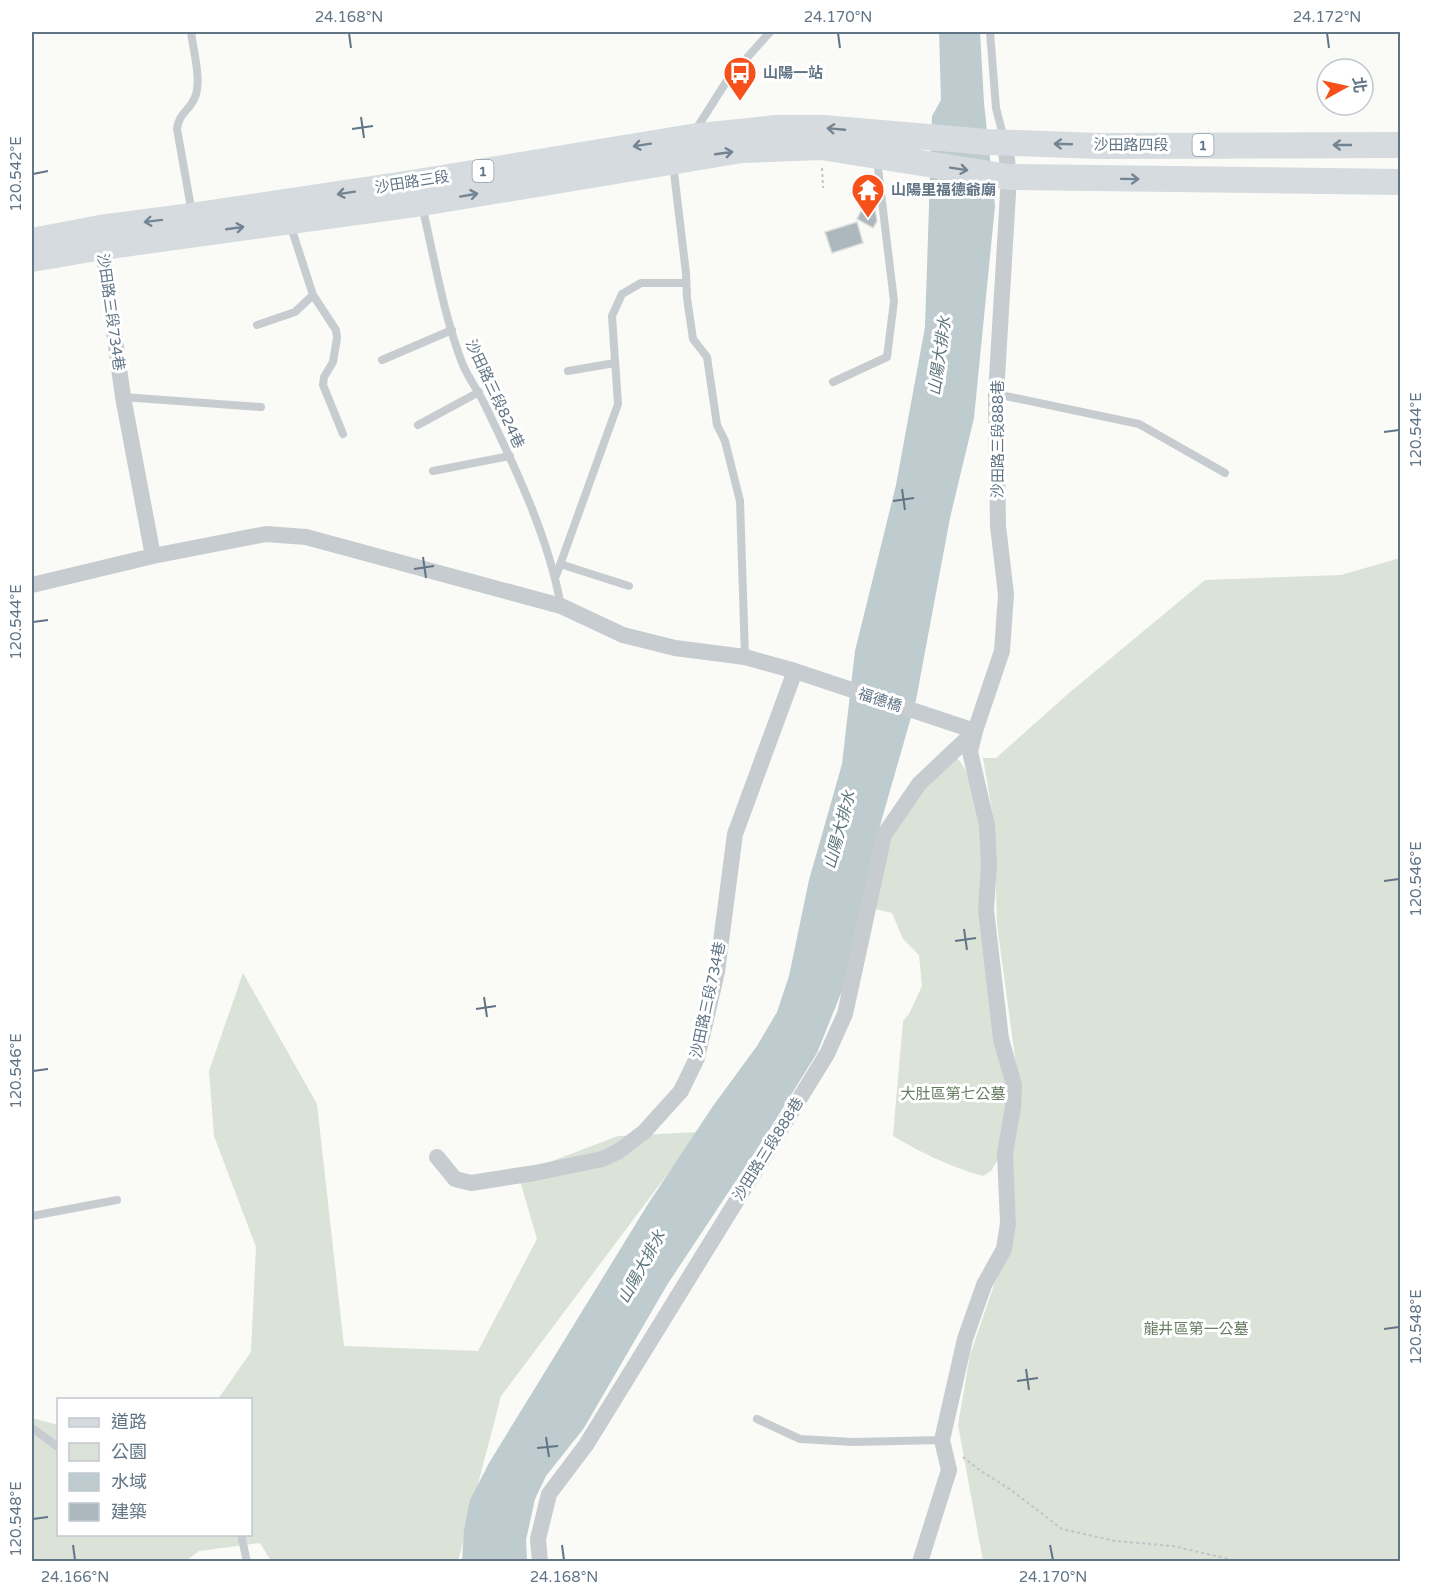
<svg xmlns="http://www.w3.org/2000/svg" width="1432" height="1593" font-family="'Varela Round','Noto Sans TC',sans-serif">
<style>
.green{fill:#dbe2d8}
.water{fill:#becbcf}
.building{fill:#adb7be;stroke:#dcdcd9;stroke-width:1.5}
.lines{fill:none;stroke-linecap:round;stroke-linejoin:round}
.path{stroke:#c1c4c6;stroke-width:2;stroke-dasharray:3 3;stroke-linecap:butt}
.service{stroke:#c7ccd0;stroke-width:8}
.minor{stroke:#c7ccd0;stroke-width:16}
.primary{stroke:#d6dbdf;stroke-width:26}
.oneway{stroke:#738493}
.ticks{fill:none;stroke:#617586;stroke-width:2}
.labels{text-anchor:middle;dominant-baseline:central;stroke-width:6;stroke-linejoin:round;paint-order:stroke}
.shield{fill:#fff;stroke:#909eaa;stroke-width:1.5}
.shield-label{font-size:14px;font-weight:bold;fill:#617586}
.poi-label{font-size:15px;font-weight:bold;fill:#617586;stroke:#fff;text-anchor:start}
.street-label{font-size:15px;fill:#617586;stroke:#fff}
.park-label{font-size:15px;fill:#667c61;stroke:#fff}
.water-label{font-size:16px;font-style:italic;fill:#5d767e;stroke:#fff}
.neatline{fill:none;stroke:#617586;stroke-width:2}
.ticks-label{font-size:15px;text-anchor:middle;fill:#617586}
</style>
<rect width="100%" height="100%" fill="#fafaf7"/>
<path class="green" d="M1400 558V1561H983L958 1425 970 1355 1016 1221 1012 1149 1021 1101 997 925 994 822 983 758H996L1069 693 1205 580 1341 575Z
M956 758C968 765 973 797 978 810L1011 1101 999 1158 991 1171 983 1176C950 1167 922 1153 893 1136L903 1021 909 1014 922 986 919 955 903 939 892 913 875 909 892 836 914 798Z
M243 973 317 1104 344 1346 478 1351 537 1239 518 1174 618 1136 699 1132 501 1396 458 1561H271L260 1543 199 1551 186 1561H32V1418L58 1425V1534H250V1400L218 1399 251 1352 256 1247 214 1136 209 1071Z"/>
<path class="water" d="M939 32H980L984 103 995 206 974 418 950 518 916 700 881 822 850 971 817 1053 763 1140 667 1285 584 1428 546 1476 535 1499 526 1540 527 1561 462 1562 464 1530 470 1500 489 1463 648 1204 713 1106 757 1046 777 1012 789 976 809 880 842 764 855 651 896 485 925 327 932 116 941 100Z"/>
<path class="building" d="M872 190 877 221 873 228 857 219Z
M857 222 863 243 832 253 825 232Z"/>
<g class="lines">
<path class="path" d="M822 168 823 188
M963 1457 978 1469 1011 1490 1062 1529 1115 1541 1173 1546 1241 1562"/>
<path class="service" d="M191 32C193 49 202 81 195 97 190 111 179 112 177 129L192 213
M990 32 996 108 1004 139
M695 131 728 79 770 32
M673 164 686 273 687 298 693 339 707 357 717 425 725 441 740 501 745 657
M422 206C434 256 444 318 463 365 469 379 479 392 485 405 516 469 548 536 561 606
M290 224 313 295 336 330 337 338 333 362 324 377 323 385 343 434
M257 325 295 312 313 295
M382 360 452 330
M568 371 615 363
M833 382 887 357 894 301 877 160
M996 394 1139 424 1225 473
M123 397 261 407
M418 425 479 392
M433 471 510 456
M560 564 629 586
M556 576 618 404 612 316 622 294 641 283H686
M32 1215V1216L117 1200
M757 1419 800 1439 853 1442 942 1440
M32 1428 58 1447
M241 1534 247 1562"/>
<path class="minor" d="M101 237 123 397 153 556
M32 585 153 556 266 534 306 537 561 606 623 635 675 648 745 657 795 671 975 731
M437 1157 455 1179 471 1183 535 1173 602 1159 619 1151 644 1132 681 1091 697 1058 717 972 735 834 795 671
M540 1562 538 1539 549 1494 586 1445 827 1054 845 1014 884 835 919 784 975 731
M920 1562 949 1470 942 1440 965 1339 984 1285 1004 1249 1008 1223 1005 1153 1013 1107 1014 1085 1001 1039 986 910 989 864 987 825 970 752 975 731 1002 651 1006 594 998 526 996 394 1009 177 1005 142"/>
<path class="primary" d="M32 241 100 228 192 216 418 182 691 137 776 128H823L987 142 1099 146 1400 145
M32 259 102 247 422 203 742 150 821 147 1009 177 1400 182"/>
</g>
<defs><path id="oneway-shaft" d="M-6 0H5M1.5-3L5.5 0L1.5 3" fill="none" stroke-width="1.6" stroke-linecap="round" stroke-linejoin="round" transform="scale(1.5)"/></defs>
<g class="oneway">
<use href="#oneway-shaft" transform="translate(836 129) rotate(-175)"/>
<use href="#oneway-shaft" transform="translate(1063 144) rotate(-178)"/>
<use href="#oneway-shaft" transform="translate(642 145) rotate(171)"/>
<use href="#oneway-shaft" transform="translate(1342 145) rotate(180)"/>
<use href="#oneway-shaft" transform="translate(724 153) rotate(-8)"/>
<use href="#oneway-shaft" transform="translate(959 169) rotate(9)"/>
<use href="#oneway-shaft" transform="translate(1130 179) rotate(1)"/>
<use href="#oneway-shaft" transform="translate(346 193) rotate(171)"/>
<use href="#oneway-shaft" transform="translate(469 195) rotate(-10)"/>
<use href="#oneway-shaft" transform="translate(153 221) rotate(173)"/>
<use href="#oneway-shaft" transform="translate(235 228) rotate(-8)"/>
</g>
<path class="ticks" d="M349 33 351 48M838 33 840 48M1327 33 1329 48M361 117 364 138M352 129 373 126M33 174 48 171M1384 432 1399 430M902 489 905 510M893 501 914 498M423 557 426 578M414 569 434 566M33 622 48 620M1384 881 1399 879M964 929 967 950M955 941 976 938M484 997 487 1017M476 1009 496 1006M33 1071 48 1069M1384 1329 1399 1327M1026 1369 1029 1390M1017 1381 1038 1378M546 1437 549 1457M537 1448 558 1446M33 1519 48 1517M73 1545 75 1560M562 1545 564 1560M1050 1545 1053 1560"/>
<defs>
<g id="bus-pin" transform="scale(1.725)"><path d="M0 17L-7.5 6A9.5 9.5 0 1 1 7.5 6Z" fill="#f6511b" stroke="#fff"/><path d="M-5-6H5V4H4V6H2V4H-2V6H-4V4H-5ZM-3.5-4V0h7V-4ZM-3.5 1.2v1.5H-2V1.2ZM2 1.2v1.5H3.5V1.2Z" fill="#fff"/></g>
<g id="temple-pin" transform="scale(1.725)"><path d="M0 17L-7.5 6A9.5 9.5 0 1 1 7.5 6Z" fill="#f6511b" stroke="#fff"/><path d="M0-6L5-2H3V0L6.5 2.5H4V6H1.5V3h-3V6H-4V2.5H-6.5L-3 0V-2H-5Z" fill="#fff"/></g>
</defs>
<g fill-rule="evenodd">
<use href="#bus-pin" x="740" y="73"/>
<use href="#temple-pin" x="868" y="190"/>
</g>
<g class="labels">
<g class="shield">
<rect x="1192.5" y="134" width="21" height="22" rx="4.5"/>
<rect x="472.5" y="160" width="21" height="22" rx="4.5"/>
</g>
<g class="shield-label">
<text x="1203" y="145">1</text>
<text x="483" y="171">1</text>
</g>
<g class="poi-label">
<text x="763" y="73">山陽一站</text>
<text x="891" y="190">山陽里福德爺廟</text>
</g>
<g class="street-label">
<text x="1131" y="145">沙田路四段</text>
<text transform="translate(412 182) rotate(-9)">沙田路三段</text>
<text transform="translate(111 312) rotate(82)">沙田路三段734巷</text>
<text transform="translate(495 394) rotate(65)">沙田路三段824巷</text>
<text transform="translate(998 439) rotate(-90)">沙田路三段888巷</text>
<text transform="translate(880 700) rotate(18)">福德橋</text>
<text transform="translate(708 1000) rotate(-78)">沙田路三段734巷</text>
<text transform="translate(768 1149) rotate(-58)">沙田路三段888巷</text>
</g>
<g class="park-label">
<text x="953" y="1094">大肚區第七公墓</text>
<text x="1196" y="1329">龍井區第一公墓</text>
</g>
<g class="water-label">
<text transform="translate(940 356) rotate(-82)">山陽大排水</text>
<text transform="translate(840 830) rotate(-75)">山陽大排水</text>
<text transform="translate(642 1267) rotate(-61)">山陽大排水</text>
</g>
</g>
<rect width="1432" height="1593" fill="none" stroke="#ffffff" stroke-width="66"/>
<rect x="57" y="1398" width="195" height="138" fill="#ffffff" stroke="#c0c8cf" stroke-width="1.5"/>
<rect x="69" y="1418" width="30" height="9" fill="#d6dbdf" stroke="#c0c8cf" stroke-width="1.5"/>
<text x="111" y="1428" font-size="18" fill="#617586">道路</text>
<rect x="69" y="1443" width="30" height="18" fill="#dbe2d8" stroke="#c0c8cf" stroke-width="1.5"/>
<text x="111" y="1458" font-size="18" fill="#617586">公園</text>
<rect x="69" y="1473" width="30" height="18" fill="#becbcf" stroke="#c0c8cf" stroke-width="1.5"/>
<text x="111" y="1488" font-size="18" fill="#617586">水域</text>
<rect x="69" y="1503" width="30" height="18" fill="#adb7be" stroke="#c0c8cf" stroke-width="1.5"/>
<text x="111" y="1518" font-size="18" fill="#617586">建築</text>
<g transform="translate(1345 87) rotate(82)"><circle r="28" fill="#ffffff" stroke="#c0c8cf" stroke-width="1.5"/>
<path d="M0-4.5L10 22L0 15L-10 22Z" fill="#f6511b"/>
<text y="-9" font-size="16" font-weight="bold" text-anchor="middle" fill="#617586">北</text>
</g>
<rect x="33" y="33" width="1366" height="1527" class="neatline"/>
<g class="ticks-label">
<text x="349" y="22">24.168°N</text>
<text x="838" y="22">24.170°N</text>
<text x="1327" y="22">24.172°N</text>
<text transform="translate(16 174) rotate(-90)" y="5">120.542°E</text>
<text transform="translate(1416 430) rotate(-90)" y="5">120.544°E</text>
<text transform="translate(16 622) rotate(-90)" y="5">120.544°E</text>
<text transform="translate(1416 879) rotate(-90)" y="5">120.546°E</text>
<text transform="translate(16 1071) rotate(-90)" y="5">120.546°E</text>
<text transform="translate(1416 1327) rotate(-90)" y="5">120.548°E</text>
<text transform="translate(16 1519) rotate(-90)" y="5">120.548°E</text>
<text x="75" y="1582">24.166°N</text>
<text x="564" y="1582">24.168°N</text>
<text x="1053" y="1582">24.170°N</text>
</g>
</svg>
